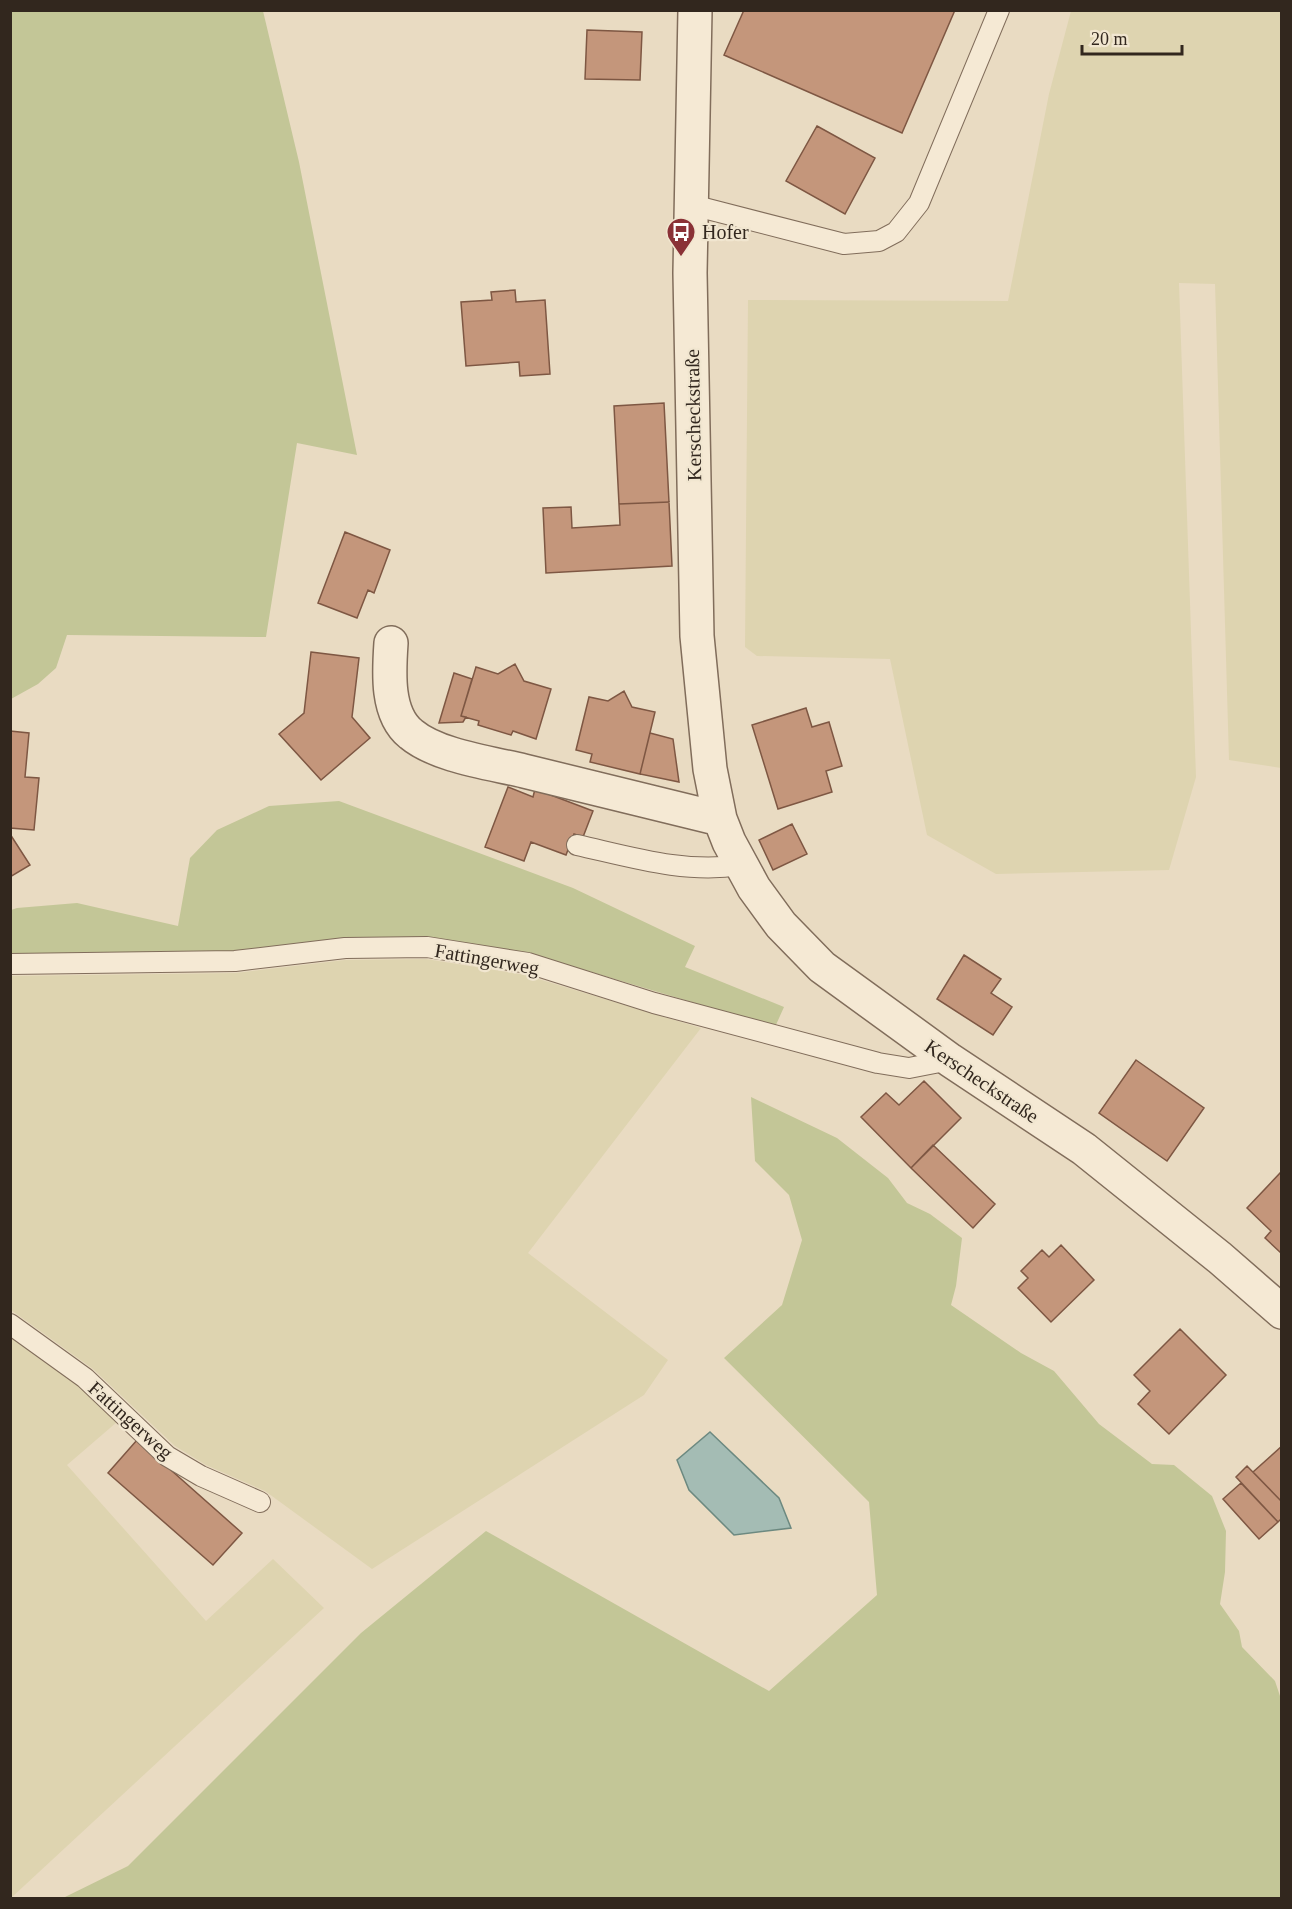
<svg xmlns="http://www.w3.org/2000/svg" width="1292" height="1909" font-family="Georgia,serif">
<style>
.farmland{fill:#ded4b0}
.green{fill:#c3c697}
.water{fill:#a4bcb4;stroke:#6c8980;stroke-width:1.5}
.building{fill:#c4967b;stroke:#7e5743;stroke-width:1.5}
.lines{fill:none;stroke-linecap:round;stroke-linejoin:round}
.lane-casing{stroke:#816d5b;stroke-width:22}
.street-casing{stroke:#816d5b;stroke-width:36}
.lane{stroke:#f5e9d4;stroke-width:20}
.street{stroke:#f5e9d4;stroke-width:33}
.labels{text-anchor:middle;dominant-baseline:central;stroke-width:4.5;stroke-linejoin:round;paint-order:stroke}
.poi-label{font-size:20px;fill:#32271e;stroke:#f1e6d0;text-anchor:start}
.street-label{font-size:20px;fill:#32271e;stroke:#f1e6d0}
</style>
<rect width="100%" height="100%" fill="#e9dbc2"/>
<path class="farmland" d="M1071 11H1281V768L1229 760 1215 284 1179 283 1196 777 1169 870 996 874 927 835 890 659 757 656 745 647 748 300 1008 301 1049 94Z
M426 959 525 975 701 1028 528 1253 668 1360 644 1395 372 1569 265 1491 206 1465 175 1446 93 1369 11 1310V976L236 973 345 960Z
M10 1336 78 1385 117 1422 67 1465 206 1621 273 1559 324 1608 11 1898Z"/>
<path class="green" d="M10 11H263L299 162 357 455 297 443 266 637 67 635 56 668 38 684 11 699Z
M339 801 573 888 695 946 685 967 784 1007 775 1027 531 954 11 953V910L17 908 77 903 178 926 190 858 217 830 269 806Z
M751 1097 837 1138 888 1178 907 1203 930 1214 962 1238 956 1286 951 1305 1021 1353 1054 1371 1099 1424 1152 1464 1174 1465 1212 1496 1226 1531 1225 1572 1220 1604 1239 1631 1242 1647 1275 1681 1281 1699V1898H63L128 1866 361 1633 486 1531 769 1691 877 1595 869 1502 724 1358 782 1305 802 1240 789 1195 755 1161Z"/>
<path class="water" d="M710 1432 779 1498 791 1528 734 1535 689 1490 677 1460Z"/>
<path class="building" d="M744 10H955L902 133 724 55Z
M587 30 642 32 640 80 585 79Z
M817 126 875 158 845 214 786 181Z
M515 290 516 302 545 300 550 374 520 376 519 362 466 366 461 302 492 300 491 292Z
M664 403 669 502 619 504 614 406Z
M669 502 672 566 546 573 543 508 571 507 572 528 620 525 619 504Z
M345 532 390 550 374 593 368 590 357 618 318 603Z
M311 652 359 658 352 717 370 738 321 780 279 734 304 713Z
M515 664 524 681 551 689 536 739 513 731 511 735 478 725 479 721 461 716 476 667 498 674Z
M454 673 472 679 461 716 466 717 463 722 439 723Z
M624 691 632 707 655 712 640 774 590 762 592 754 576 750 589 697 608 701Z
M806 708 812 727 829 722 842 766 826 771 832 792 778 809 752 725Z
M10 731 29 733 25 777 39 778 34 830 10 828Z
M650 733 673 739 679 782 640 774Z
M508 787 533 797 535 789 593 811 583 837 574 834 566 855 531 842 524 861 485 847Z
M792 824 807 854 773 870 759 840Z
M10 834 30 865 10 877Z
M964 955 1001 979 991 993 1012 1007 993 1035 937 999Z
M1136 1060 1204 1108 1167 1161 1099 1113Z
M924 1081 961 1118 911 1168 861 1117 886 1093 899 1105Z
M933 1145 995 1204 973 1228 911 1168Z
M1282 1171V1253H1281L1265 1238 1271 1231 1247 1208Z
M1061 1245 1094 1280 1051 1322 1018 1288 1028 1278 1021 1271 1042 1250 1049 1257Z
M1180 1329 1226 1375 1169 1434 1138 1404 1150 1391 1134 1375Z
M137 1440 242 1533 213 1565 108 1473Z
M1282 1446V1502L1253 1472Z
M1247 1466 1282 1502V1518L1278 1522 1236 1477Z
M1241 1483 1278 1522 1259 1539 1223 1499Z"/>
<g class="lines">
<g class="lane-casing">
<path id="lane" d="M692 205 844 244 879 241 896 232 919 203 999 10
M577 845C631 857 686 874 740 865
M10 964 235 961 345 948 427 947 528 963 654 1003 878 1063 909 1068 950 1060
M10 1324 85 1378 167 1456 201 1476 260 1502"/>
</g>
<g class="street-casing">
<path id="street" d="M695 10 690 273 697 636 710 769 720 819 729 842 754 888 781 925 822 967 950 1060 1084 1149 1220 1258 1282 1312
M391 643C389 672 386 714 411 734 437 756 491 763 524 771 589 787 654 803 720 819"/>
</g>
<use href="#lane" class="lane"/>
<use href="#street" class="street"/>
</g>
<defs>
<g id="bus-pin" transform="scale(1.5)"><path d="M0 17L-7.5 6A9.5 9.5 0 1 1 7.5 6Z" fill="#8a3136" stroke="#f1e6d0"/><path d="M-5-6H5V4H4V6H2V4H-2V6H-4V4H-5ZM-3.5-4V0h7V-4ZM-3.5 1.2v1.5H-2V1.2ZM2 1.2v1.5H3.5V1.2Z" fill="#fff"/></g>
</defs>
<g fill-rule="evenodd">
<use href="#bus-pin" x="681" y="232"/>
</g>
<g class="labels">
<g class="poi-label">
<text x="702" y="232">Hofer</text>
</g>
<g class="street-label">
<text transform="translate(693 415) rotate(-91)">Kerscheckstraße</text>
<text transform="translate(487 959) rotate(10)">Fattingerweg</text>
<text transform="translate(982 1081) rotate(34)">Kerscheckstraße</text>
<text transform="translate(131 1420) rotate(42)">Fattingerweg</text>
</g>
</g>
<rect width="1292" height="1909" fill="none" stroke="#32271e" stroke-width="24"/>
<path d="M1082 45v9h100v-9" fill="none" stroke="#32271e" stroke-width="3"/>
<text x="1091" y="45" font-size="18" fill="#32271e" stroke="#f1e6d0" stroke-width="4.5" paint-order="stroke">20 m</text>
</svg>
